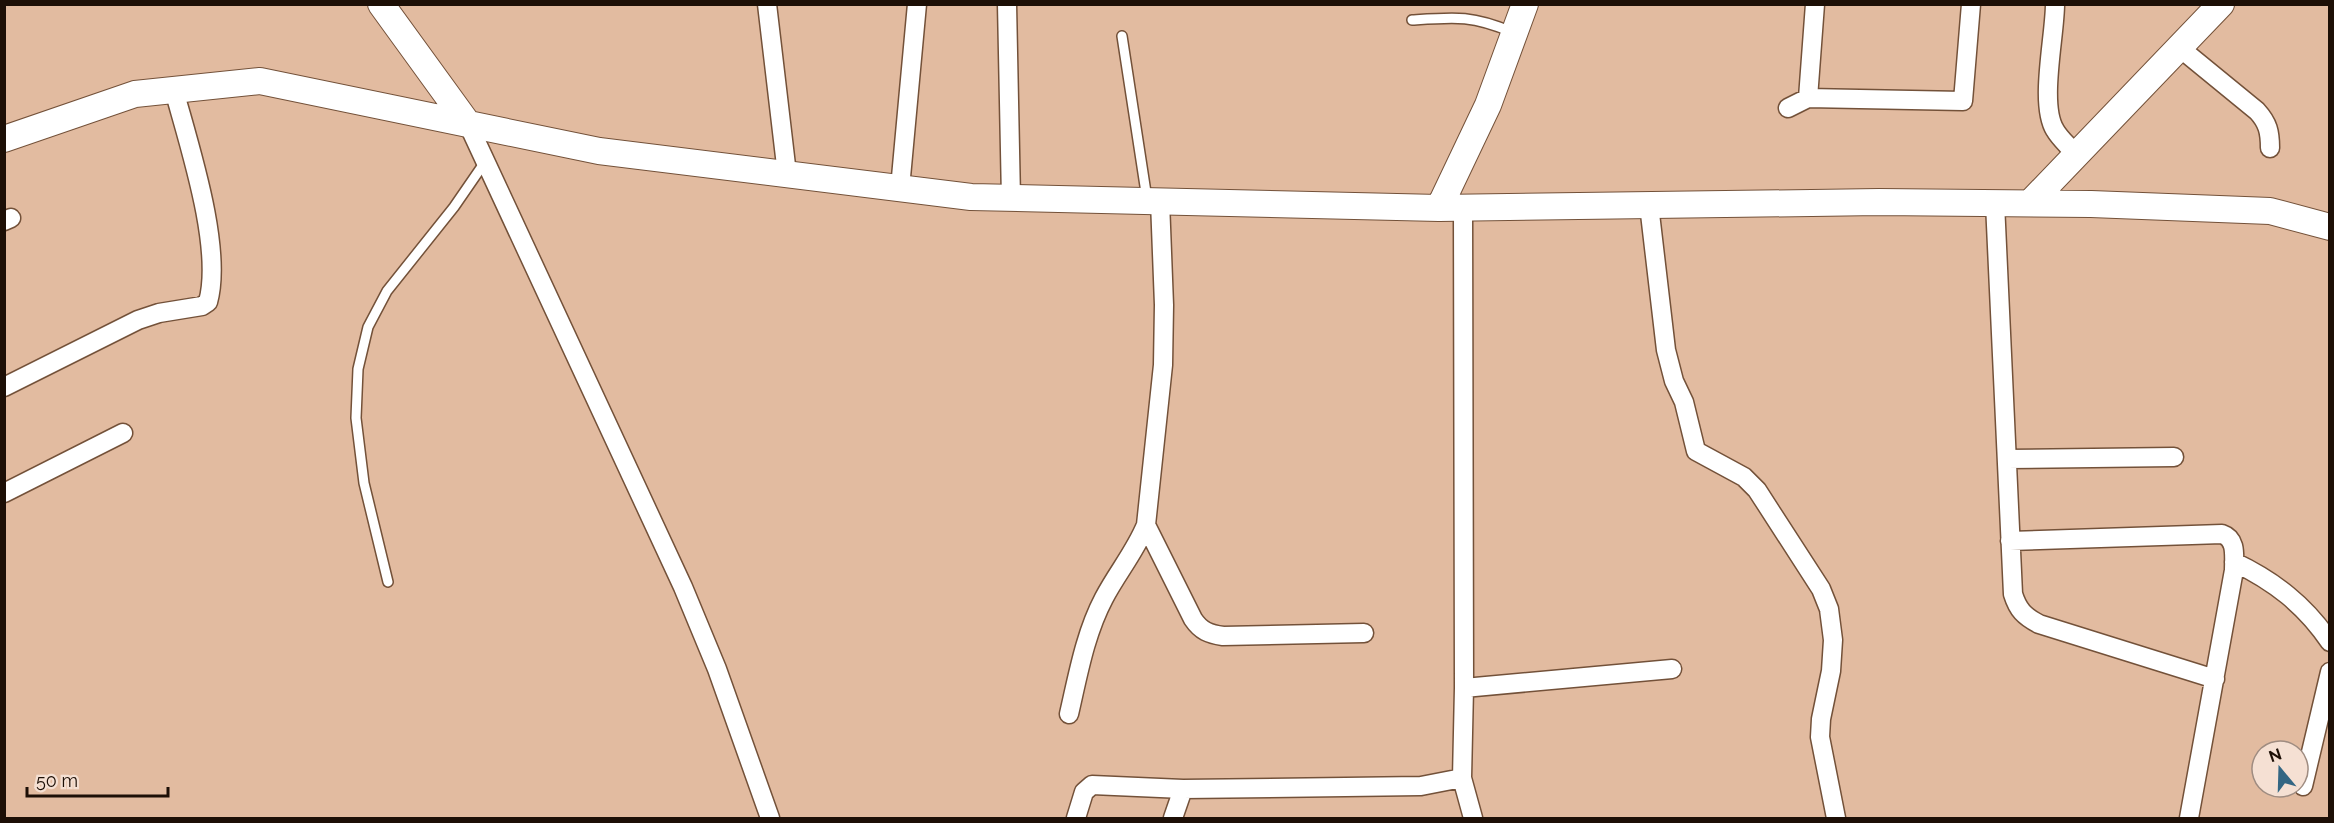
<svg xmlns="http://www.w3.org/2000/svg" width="2334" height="823" font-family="Raleway,sans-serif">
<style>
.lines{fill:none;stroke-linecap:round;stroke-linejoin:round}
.lane-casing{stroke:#735139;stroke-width:12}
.street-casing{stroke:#735139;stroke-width:21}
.secondary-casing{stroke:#735139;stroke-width:28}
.lane{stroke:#fff;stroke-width:9}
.street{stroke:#fff;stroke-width:18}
.secondary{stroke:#fff;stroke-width:26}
</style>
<rect width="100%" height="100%" fill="#e2bba0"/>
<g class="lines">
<g class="lane-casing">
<path id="lane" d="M1412 20C1455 17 1472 15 1512 32
M1122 36 1147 199
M388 582 364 483 356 418 358 369 368 327 387 291 454 207 485 162"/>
</g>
<g class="street-casing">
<path id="street" d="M767 4 787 174
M1007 4 1011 199
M1815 4 1808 98 1963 101 1971 4
M2055 4C2055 36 2039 104 2055 130 2060 139 2070 147 2076 155
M2180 48 2257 111C2268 123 2270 132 2270 148
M1788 108 1808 98
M468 124 683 587 717 669 770 818
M900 188 917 4
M1995 203 2013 594C2018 610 2024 616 2039 624L2215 679
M1649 205 1666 350 1674 381 1684 402 1696 451 1744 477 1757 490 1821 589 1829 609 1833 640 1831 671 1821 719 1820 737 1836 818
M4 221 11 218
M4 387 138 320 159 313 202 306 208 302C223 248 189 145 174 90
M2007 459 2174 457
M4 493 123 433
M1146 525 1193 619C1201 631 1209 634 1223 636L1364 633
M2010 541 2222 534C2237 539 2234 556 2234 570L2189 818
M2234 562C2274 581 2305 605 2330 642
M1464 688 1672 669
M1069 714C1078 675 1085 634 1104 598 1117 573 1135 552 1146 525L1163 365 1164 305 1160 201
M1462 778 1473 818
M2303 786 2330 672
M1076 818 1084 792 1092 785 1183 789 1421 786 1462 778 1464 688 1463 207
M1173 818 1183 789"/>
</g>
<g class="secondary-casing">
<path id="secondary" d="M381 4 468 124
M4 139 135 94 260 81 599 151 971 197 1439 208 1879 202 2091 204 2270 211 2330 227
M2030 203 2221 4
M1439 208 1488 105 1525 4"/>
</g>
<use href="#lane" class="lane"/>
<use href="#street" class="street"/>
<use href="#secondary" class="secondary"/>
</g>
<rect width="2334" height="823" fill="none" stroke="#1d0f06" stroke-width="12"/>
<g transform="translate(2280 769) rotate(341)"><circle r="28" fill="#f5e0d3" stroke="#9f8c81" stroke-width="1.5"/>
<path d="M0-4.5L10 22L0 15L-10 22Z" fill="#336683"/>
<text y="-9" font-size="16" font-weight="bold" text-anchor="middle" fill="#1d0f06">N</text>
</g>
<path d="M27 787v9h141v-9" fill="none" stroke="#1d0f06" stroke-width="3"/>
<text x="36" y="787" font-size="18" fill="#1d0f06" stroke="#f5e0d3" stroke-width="4.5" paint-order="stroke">50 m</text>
</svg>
